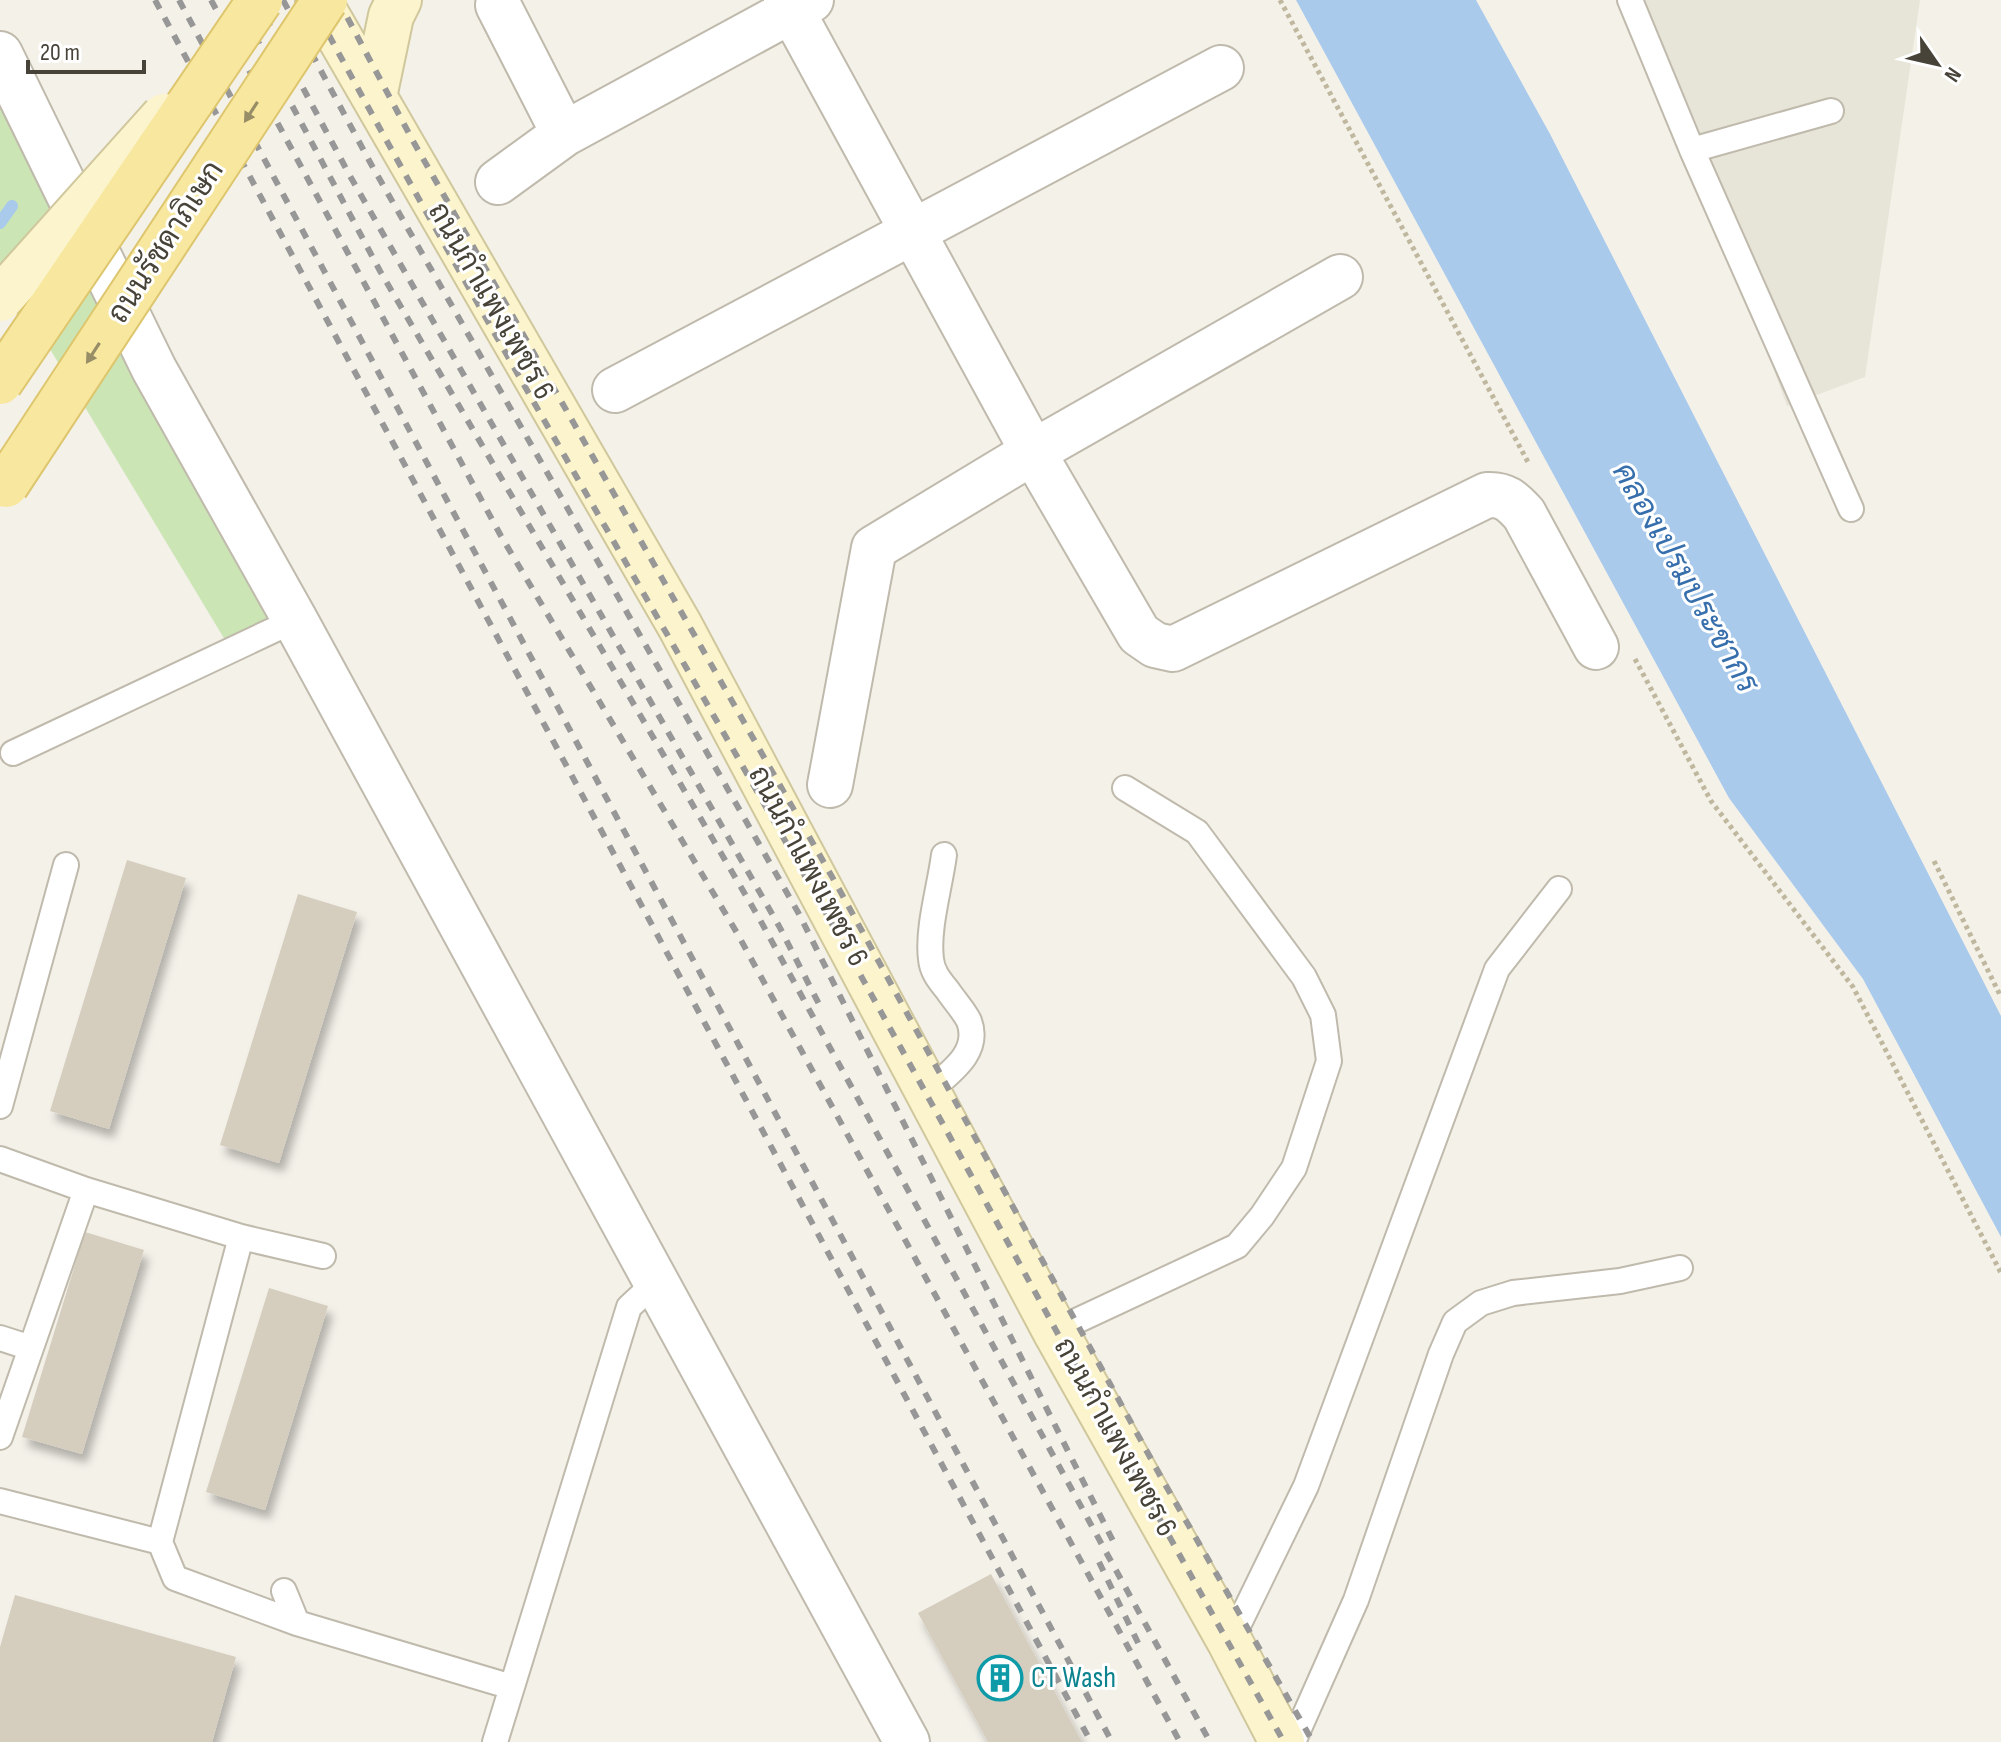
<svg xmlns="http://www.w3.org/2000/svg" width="2001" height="1742" font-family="'Sofia Sans Condensed',Sarabun,sans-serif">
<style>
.residential{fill:#e7e4d8}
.green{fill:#cbe5b5}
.water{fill:#aacaec}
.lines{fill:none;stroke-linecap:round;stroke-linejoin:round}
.stream{stroke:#aacaec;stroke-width:12}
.building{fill:#d5cebf;filter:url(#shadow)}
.lane-casing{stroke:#bfbaac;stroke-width:28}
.street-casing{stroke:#bfbaac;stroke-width:48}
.secondary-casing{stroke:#d0c79c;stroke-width:48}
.path{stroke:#bfb79e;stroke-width:5;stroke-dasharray:4 4;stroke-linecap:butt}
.lane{stroke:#fff;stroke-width:24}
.street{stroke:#fff;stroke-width:44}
.secondary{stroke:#fbf4cc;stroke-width:44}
.rail{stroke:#979797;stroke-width:6;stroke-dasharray:10 10;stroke-linecap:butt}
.secondary-bridge-casing{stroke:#d0c79c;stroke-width:48;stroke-linecap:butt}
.primary-bridge-casing{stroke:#ddc66e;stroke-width:48;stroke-linecap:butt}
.secondary-bridge{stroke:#fbf4cc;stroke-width:44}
.primary-bridge{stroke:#f8e79e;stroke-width:44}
.oneway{fill:#978d66}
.labels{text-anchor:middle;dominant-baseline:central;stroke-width:6;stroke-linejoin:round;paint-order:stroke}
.street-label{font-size:30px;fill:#474338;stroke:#fff}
.culture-label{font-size:30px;fill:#0d838f;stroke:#fff;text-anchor:start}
.water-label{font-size:32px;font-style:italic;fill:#376fad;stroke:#fff}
</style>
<defs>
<filter id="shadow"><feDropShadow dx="5" dy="9" stdDeviation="4" flood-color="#0004"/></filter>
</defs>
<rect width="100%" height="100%" fill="#f4f1e9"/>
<path class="residential" d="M1640 0H1920L1865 377 1787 406Z"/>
<path class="green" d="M0 94 278 614 225 640 0 266Z"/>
<path class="water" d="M1296 0H1476L1550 134 2001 1016V1237L1863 979 1729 798Z"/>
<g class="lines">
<path class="stream" d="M0 223 12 206"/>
</g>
<path class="building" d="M127 860 186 878 109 1129 50 1111Z
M298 894 357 912 279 1163 220 1145Z
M85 1232 144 1250 82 1454 22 1437Z
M269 1288 328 1306 265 1510 206 1492Z
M991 1574 1082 1742H988L918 1613Z
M15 1595 236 1657 212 1742H0V1647Z"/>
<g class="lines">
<g class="lane-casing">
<path id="lane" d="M1630 0 1692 150 1851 509
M1692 150 1831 111
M13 753 295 620
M929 1091C949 1073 981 1053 969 1021 964 1011 954 1000 948 991 940 981 932 972 931 959 927 929 940 886 944 855
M0 1106 66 865
M0 1159 86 1190 241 1237 160 1542 175 1578 297 1623 512 1687
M241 1237 323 1256
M1055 1331 1237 1246 1262 1216 1294 1168 1329 1061 1323 1015 1304 977 1197 832 1125 788
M0 1338 31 1348
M0 1437 86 1190
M0 1501 160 1542
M284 1591 297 1623
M1230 1642 1306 1486 1497 969 1559 889
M495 1742 629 1307 656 1282
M1293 1742 1356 1600 1441 1354 1455 1322 1481 1303 1513 1293 1620 1281 1680 1268"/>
</g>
<g class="street-casing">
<path id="street" d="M786 0 1033 452 1139 634 1155 645 1173 649 1487 495C1505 494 1512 501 1524 514L1596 647
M498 5 564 134
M0 54 154 369 295 620 907 1742
M498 182 564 134 811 0
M615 390 1221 68
M830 785 874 548 1033 452 1340 277"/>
</g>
<g class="secondary-casing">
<path id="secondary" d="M318 0 680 626 1055 1331 1230 1642 1282 1742
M374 97 391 16 399 0"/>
</g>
<path class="path" d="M1280 0 1529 464
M1635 659 1711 801 1853 987 2001 1273
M1934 861 2001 997"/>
<use href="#lane" class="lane"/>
<use href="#street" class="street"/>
<use href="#secondary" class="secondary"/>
<path class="rail" d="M155 0 1091 1742
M179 0 1112 1742
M211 0 501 536 737 933 1180 1742
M236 0 380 271 759 918 1210 1742
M256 0 350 176 779 926 821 1008
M283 0 371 164 799 914 1115 1545
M310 0C473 304 649 599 818 899 975 1179 1126 1462 1284 1742
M338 0 413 141 839 889 1162 1479 1313 1742
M1099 1562 1141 1649"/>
<g class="secondary-bridge-casing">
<path id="secondary-bridge" d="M0 299 164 116"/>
</g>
<g class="primary-bridge-casing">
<path id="primary-bridge" d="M0 382 260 0
M6 485 325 0"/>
</g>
<use href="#secondary-bridge" class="secondary-bridge"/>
<use href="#primary-bridge" class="primary-bridge"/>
</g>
<defs><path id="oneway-solid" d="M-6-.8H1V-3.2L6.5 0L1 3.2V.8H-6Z" transform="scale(2)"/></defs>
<g class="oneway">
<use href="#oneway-solid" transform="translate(251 112) rotate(123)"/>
<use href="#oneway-solid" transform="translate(93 353) rotate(123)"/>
</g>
<defs>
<g id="building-ring" transform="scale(2.3)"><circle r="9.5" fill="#fff" stroke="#0f9aa8" stroke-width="1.5"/><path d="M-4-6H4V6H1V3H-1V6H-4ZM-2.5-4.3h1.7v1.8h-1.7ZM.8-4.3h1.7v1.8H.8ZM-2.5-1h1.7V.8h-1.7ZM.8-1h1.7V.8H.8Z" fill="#0f9aa8"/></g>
</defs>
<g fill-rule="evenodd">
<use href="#building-ring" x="1000" y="1678"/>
</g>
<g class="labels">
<g class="street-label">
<text transform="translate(166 242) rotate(-57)">ถนนรัชดาภิเษก</text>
<text transform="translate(491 301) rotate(60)">ถนนกำแพงเพชร 6</text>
<text transform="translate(808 866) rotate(62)">ถนนกำแพงเพชร 6</text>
<text transform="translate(1115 1437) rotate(61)">ถนนกำแพงเพชร 6</text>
</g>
<g class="culture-label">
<text x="1031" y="1678">CT Wash</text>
</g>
<g class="water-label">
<text transform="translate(1685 578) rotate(60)">คลองเปรมประชากร</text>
</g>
</g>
<g transform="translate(1937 64) rotate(124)" stroke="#ffffff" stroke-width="6" paint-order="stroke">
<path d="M0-6L14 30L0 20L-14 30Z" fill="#474338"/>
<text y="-12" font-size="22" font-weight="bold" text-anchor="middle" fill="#474338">N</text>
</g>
<path d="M28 60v12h116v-12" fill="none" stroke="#474338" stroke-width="4"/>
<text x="40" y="60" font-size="24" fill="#474338" stroke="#ffffff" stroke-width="6" paint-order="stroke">20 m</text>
</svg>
